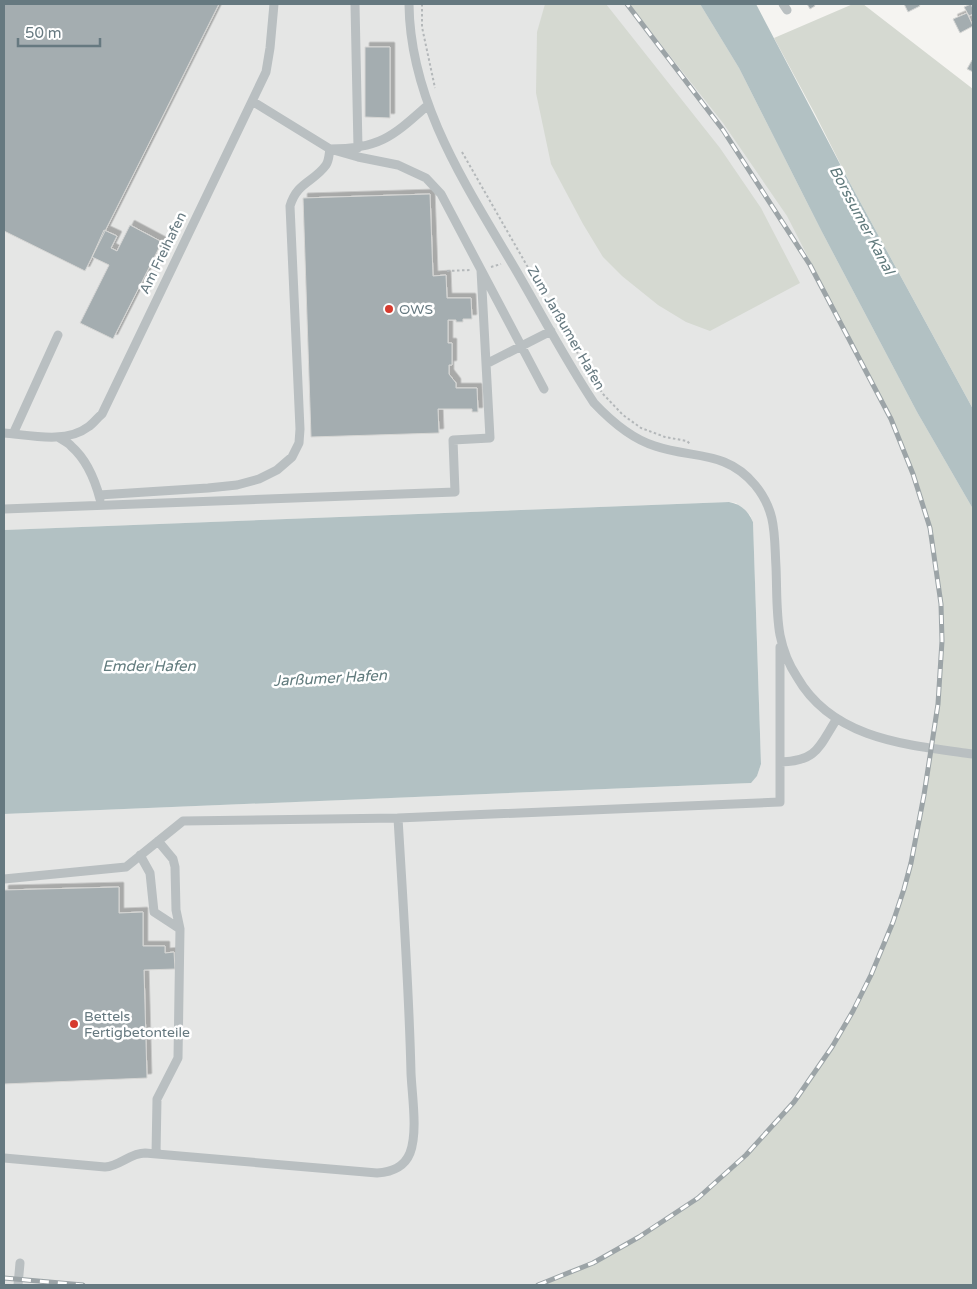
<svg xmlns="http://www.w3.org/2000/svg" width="977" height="1289" font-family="'Varela Round',sans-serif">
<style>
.built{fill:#e5e6e5}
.green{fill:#d5d9d1}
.water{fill:#b2c1c3}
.building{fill:#a4adb0;stroke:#d6d6d4;filter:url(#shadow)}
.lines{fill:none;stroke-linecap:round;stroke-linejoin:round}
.path{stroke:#b4b8ba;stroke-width:2;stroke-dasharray:2.5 2.5;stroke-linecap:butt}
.minor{stroke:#b9bfc1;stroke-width:9}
.rail-casing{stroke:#9ca4a7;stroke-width:5}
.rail{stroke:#fff;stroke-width:3;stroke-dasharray:9;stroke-linecap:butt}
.poi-dot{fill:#d63b2f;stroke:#fff;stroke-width:2}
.labels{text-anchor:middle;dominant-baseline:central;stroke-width:5;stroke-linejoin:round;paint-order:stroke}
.street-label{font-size:14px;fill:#667980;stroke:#fff}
.poi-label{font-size:14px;fill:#667980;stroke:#fff;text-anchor:start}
.water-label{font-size:15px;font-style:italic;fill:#617b7d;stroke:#fff}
</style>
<defs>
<filter id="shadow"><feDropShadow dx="4.5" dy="-4.5" stdDeviation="0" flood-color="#0004"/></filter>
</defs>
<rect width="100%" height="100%" fill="#f5f4f1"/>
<path class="built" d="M4 4H700L739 68 822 232 917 412 973 509V1285H4V814L750 783 757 776 761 764 753 522 750 515 736 503 729 502 4 530Z"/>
<path class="green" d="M545 4H606L720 148 761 208 800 283 710 331 686 322 658 305 622 276 603 257 583 224 551 164 536 93 537 32Z
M629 4H700L739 68 822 232 917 412 973 509V1285H538L593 1263 639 1237 698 1198 746 1155 794 1102 832 1047 853 1011 871 975 893 922 904 889 911 863 924 795 938 704 942 641 941 604 930 528 913 474 891 419 787 216 723 123Z
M853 4H863L973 89V409L851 185 815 114 774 38Z"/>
<path class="water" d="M700 4H756L851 185 973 409V509L917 412 822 232 739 68Z
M729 502C741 504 748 511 753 522L761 764 757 776 751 783 4 814V530Z"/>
<path class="building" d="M4 4H219L85 271 4 231Z
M807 4H814L815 6 810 9Z
M904 4H919L920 6 908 12Z
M971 4 973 9V14L969 16 964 7Z
M967 13 973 26 960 33 953 19Z
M365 47H390V118L365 117Z
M972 60H973V72L967 69Z
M430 194 433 276 446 275 447 298H471L472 319H463V322H456V320H448V343H452V365H449V374L456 383V388H477L478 412H472V409H438L439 433 311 437 303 198Z
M130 225 162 242 113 339 80 323 109 265 92 257 104 230 117 236 111 248 117 251Z
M119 887V913L143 912V946H165V953L174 952 175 969 144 970 147 1078 4 1084V890Z"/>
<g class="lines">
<path class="path" d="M422 4V27L435 88
M462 152 570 341 603 394 623 415 641 428 665 437 687 441 690 444
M491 267 501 264
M447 271 470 270"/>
<path class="minor" d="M355 4 358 148
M409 4C410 104 468 188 517 272 542 315 566 361 594 403 611 421 632 439 655 446 693 459 726 450 755 485 777 512 774 535 776 567 777 590 776 613 780 635 783 650 789 665 797 677 833 740 908 745 973 754
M783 4 787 10
M252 101 330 149 358 157 398 165 426 178 441 194 544 389
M486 364 551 331
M4 433C29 435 66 444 88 427 93 424 97 418 102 414L266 72 270 48 274 4
M13 434 58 335
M58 437C62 440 68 442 71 446 86 459 95 480 100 499
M99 495 208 488 237 485 259 479 277 470 292 457 299 443 300 429 290 206C297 182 314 182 326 165 329 161 329 154 330 149 380 149 393 136 428 105
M4 509 455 492 453 440 490 438 481 270
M781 762C817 761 819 747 836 720
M158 841 173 859 175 867 176 910 180 929
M140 855 150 873 154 912 180 929 178 1058 157 1099 156 1154
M4 879 126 867 183 821 398 818 780 802V647
M4 1158 105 1167C120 1166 130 1153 145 1153L377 1173C391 1172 404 1168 410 1153 418 1132 412 1096 411 1073 409 988 403 903 398 818
M18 1285 20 1263"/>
<g class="rail-casing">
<path id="rail" d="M4 1278 83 1285
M538 1285 593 1263 639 1237 698 1198 746 1155 794 1102 832 1047 853 1011 871 975 893 922 904 889 911 863 924 795 938 704 942 641 941 604 930 528 913 474 891 419 810 265 723 130 627 4"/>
</g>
<use href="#rail" class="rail"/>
</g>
<g class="poi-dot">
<circle cx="389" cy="309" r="5"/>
<circle cx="74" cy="1024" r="5"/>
</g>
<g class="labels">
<g class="street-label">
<text transform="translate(163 253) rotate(-64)">Am Freihafen</text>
<text transform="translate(566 328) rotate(60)">Zum Jarßumer Hafen</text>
</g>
<g class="poi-label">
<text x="399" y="309">OWS</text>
<text x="84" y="1016">Bettels<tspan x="84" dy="16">Fertigbetonteile</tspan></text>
</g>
<g class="water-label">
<text transform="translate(862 220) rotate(62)">Borssumer Kanal</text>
<text x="149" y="666">Emder Hafen</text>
<text transform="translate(330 678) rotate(-3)">Jarßumer Hafen</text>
</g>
</g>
<rect width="977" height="1289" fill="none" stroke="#667980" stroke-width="10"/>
<path d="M18 38v8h82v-8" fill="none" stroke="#667980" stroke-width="2.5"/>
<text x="25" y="38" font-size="15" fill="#667980" stroke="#ffffff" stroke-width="4" paint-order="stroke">50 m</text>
</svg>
